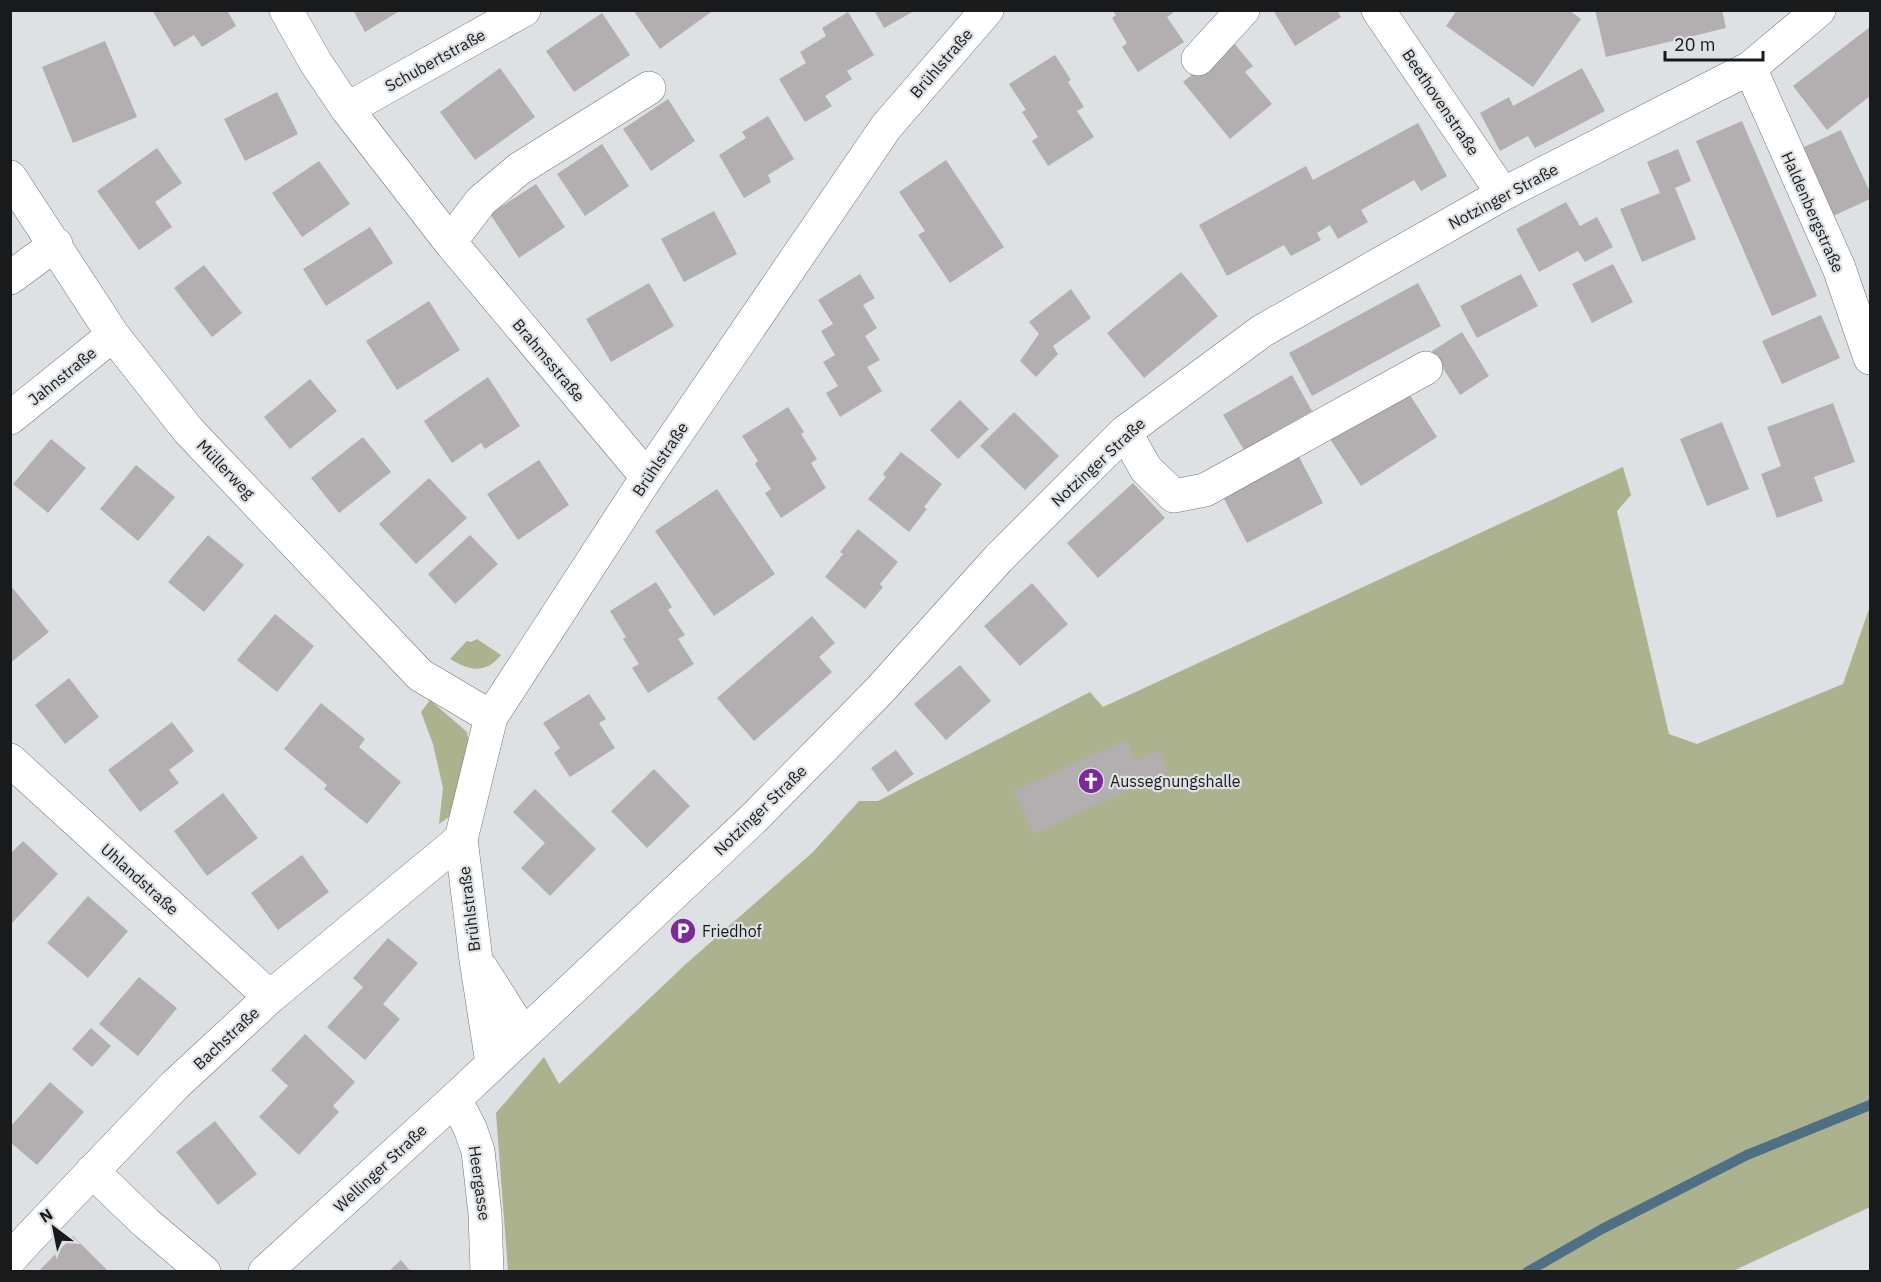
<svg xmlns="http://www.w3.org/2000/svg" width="1881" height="1282" font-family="'IBM Plex Sans',sans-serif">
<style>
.green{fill:#acb28d}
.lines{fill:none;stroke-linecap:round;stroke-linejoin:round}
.stream{stroke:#4f6f85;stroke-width:10}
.building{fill:#b3aeb0}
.minor-casing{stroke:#727579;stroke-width:34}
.minor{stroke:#fff;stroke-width:33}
.labels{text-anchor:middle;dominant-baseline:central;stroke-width:4.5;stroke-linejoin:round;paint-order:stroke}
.street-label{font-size:16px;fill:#181a1b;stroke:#dde1e4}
.poi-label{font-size:16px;fill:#181a1b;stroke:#dde1e4;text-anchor:start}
</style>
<rect width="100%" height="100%" fill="#dde1e4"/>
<path class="green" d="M1623 467 1631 495 1617 511 1669 734 1697 744 1843 684 1870 606V1207L1733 1271H508L496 1113 544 1057 559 1084 687 963 813 852 859 801H878L1090 692 1103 707Z
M477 639 501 655C486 674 470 671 450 659L467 641 471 642Z
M430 700 467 732 469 746 462 777 449 817 439 824 443 788 433 744 421 712Z"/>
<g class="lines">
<path class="stream" d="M1527 1272 1602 1229 1747 1155 1870 1105"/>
</g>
<path class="building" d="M152 10H227L236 26 202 47 194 35 174 47Z
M353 10H401L365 32Z
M633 10H714L660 49Z
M874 10H916L884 28Z
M1112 10H1172L1173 13 1167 17 1184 42 1138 72 1122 47 1127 43 1112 18 1116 15Z
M1273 10H1337L1341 17 1295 46Z
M1457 10H1569L1581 19 1533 87 1446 26Z
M1595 10H1722L1726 28 1606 57Z
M848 12 874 55 847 71 852 79 825 96 832 106 805 122 779 79 806 63 800 52 826 36 822 28Z
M602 13 630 55 574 92 546 51Z
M1870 27V96L1827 130 1793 86Z
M105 41 137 117 73 143 42 67Z
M1233 42 1253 66 1245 72 1272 104 1230 139 1183 82Z
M1055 55 1071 80 1068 82 1084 107 1077 111 1094 137 1048 166 1032 141 1038 137 1022 112 1026 110 1009 84Z
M500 68 535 117 475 160 440 112Z
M1582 68 1605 111 1535 148 1528 136 1500 151 1480 113 1509 97 1513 106Z
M277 92 298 134 245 161 224 119Z
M668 99 695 141 651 171 623 129Z
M768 116 794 159 768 175 771 182 744 198 719 155 746 138 742 132Z
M1742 121 1817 296 1772 316 1696 141Z
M1418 123 1447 176 1421 191 1414 180 1361 210 1368 222 1338 239 1330 225 1317 233 1321 240 1291 256 1284 245 1227 276 1199 225 1306 166 1313 180Z
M1841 130 1870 192V199L1831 217 1800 149Z
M602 144 629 186 585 216 557 174Z
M157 148 182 183 155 202 172 227 139 250 97 191Z
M1678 149 1691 181 1675 188 1696 239 1642 262 1620 209 1660 193 1647 162Z
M946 160 1004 247 950 283 918 235 925 231 899 192Z
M319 161 350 204 302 237 272 193Z
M536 184 565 227 519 258 490 214Z
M1566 202 1580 226 1597 217 1613 247 1585 262 1578 251 1539 272 1516 229Z
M714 211 737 254 684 282 661 239Z
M370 227 393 263 326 306 303 269Z
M1613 264 1633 302 1592 323 1572 284Z
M204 265 242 313 212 337 174 288Z
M1181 272 1218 316 1144 378 1107 333Z
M860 274 875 298 863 305 877 328 865 336 880 360 867 367 882 391 840 417 826 393 838 386 823 362 835 355 821 331 833 324 818 300Z
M1521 274 1538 306 1477 338 1460 306Z
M649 283 674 326 611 362 586 319Z
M1418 283 1441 326 1312 396 1289 353Z
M1071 289 1091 318 1053 346 1058 354 1036 377 1020 361 1039 334 1029 322Z
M429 301 460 350 397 390 366 341Z
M1821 315 1840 358 1782 384 1762 341Z
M1462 332 1489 376 1460 395 1432 351Z
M1292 375 1312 411 1244 450 1223 415Z
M488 377 520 426 485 449 481 443 452 463 424 421Z
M310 379 337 411 290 449 264 417Z
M1404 386 1437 437 1361 486 1328 436Z
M960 400 989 429 958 459 930 430Z
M1833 403 1855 462 1814 477 1823 501 1777 518 1761 474 1781 466 1767 427Z
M788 407 804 432 801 434 817 459 811 463 826 488 781 518 765 493 771 489 755 464 758 461 742 436Z
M1014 412 1059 456 1025 490 980 446Z
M1722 422 1749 489 1707 506 1680 439Z
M363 437 391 472 339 513 311 478Z
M51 439 86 468 48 513 13 484Z
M901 452 942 484 924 507 927 509 909 532 868 499 886 477 883 474Z
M1297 453 1323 503 1247 543 1221 493Z
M539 460 569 505 518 540 487 494Z
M136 465 175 497 138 541 100 509Z
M429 478 467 518 416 564 379 524Z
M1133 483 1165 518 1098 578 1067 543Z
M717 489 775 574 714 616 655 531Z
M858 529 898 562 880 584 883 587 865 609 825 577 843 554 840 552Z
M208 535 244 565 204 612 168 582Z
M470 535 498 564 455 604 428 574Z
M656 582 672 607 668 610 685 635 678 639 694 664 648 693 632 668 639 664 623 639 626 637 610 611Z
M1032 583 1068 624 1020 666 984 626Z
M10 585 49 632 10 663Z
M275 614 314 646 277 692 237 660Z
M812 616 835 643 819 657 832 672 754 741 717 698Z
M960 665 991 701 946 740 914 704Z
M69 678 99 717 65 744 35 705Z
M589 694 606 719 599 723 615 748 570 777 554 753 560 748 543 723Z
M321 703 365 739 359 747 401 782 367 824 324 789 327 785 284 749Z
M172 722 194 751 169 770 179 783 140 812 108 770Z
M1126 740 1136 761 1159 751 1168 772 1034 834 1014 791Z
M896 750 914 774 888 792 871 768Z
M654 769 690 806 647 848 611 811Z
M535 789 596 849 550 896 521 868 545 843 513 812Z
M223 793 258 838 207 876 174 831Z
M23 841 58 874 12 923 10 854Z
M302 855 329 892 278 930 251 893Z
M88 896 128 931 88 978 47 943Z
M388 938 418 963 383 1004 400 1019 365 1060 327 1027 363 987 353 978Z
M139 977 177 1008 138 1056 99 1024Z
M91 1028 111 1046 92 1067 72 1049Z
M305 1034 355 1082 333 1106 339 1112 299 1155 259 1117 288 1086 271 1070Z
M50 1082 84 1112 37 1165 10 1142V1127Z
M215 1121 257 1174 218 1205 176 1152Z
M73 1236 109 1272H38Z
M401 1260 411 1272H388Z"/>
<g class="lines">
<g class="minor-casing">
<path id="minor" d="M286 10 316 63 347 109 450 242 647 477
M1378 10 1503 194
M1198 59 1243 10
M1750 68 1839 268 1870 358
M347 109 524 10
M10 177 113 335 188 430 420 675 491 717
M450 242 481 201 519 169 649 88
M10 278 56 244
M10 418 113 335
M1125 432 1146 469 1174 496 1205 490 1426 368
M10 760 270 997
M482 969 523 1034
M492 1063 476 960 461 839 491 717 647 477 886 127 987 10
M455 1099 470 1128 478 1151 485 1214 487 1272
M92 1171 145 1222 204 1272
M10 1259 32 1235 175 1085 270 997 461 839
M265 1272 455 1099 755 817 879 691 998 559 1125 432 1262 331 1503 194 1750 68 1819 10"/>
</g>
<use href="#minor" class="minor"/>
</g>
<defs>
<g id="church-disc" transform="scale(1.35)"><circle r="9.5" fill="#7e2998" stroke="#dde1e4"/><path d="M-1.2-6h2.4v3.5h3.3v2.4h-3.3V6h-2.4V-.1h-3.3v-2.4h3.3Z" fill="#fff"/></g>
<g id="parking-disc" transform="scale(1.35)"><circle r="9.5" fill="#7e2998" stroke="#dde1e4"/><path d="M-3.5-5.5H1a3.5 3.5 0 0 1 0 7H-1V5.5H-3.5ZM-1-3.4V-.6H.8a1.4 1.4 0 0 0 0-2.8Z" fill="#fff"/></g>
</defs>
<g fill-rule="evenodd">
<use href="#church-disc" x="1091" y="781"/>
<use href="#parking-disc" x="683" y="931"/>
</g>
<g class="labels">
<g class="street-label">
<text transform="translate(435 60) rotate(-29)">Schubertstraße</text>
<text transform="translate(941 63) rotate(-49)">Brühlstraße</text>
<text transform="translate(1441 102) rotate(56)">Beethovenstraße</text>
<text transform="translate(1503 196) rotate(-28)">Notzinger Straße</text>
<text transform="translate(1813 212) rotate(66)">Haldenbergstraße</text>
<text transform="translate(549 360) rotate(50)">Brahmsstraße</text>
<text transform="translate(62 376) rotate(-39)">Jahnstraße</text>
<text transform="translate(660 459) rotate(-56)">Brühlstraße</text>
<text transform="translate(1098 462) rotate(-43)">Notzinger Straße</text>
<text transform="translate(226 469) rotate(46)">Müllerweg</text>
<text transform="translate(760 810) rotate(-44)">Notzinger Straße</text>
<text transform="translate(140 879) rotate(42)">Uhlandstraße</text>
<text transform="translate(469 909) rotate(-97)">Brühlstraße</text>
<text transform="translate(226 1038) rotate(-43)">Bachstraße</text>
<text transform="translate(380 1168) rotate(-43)">Wellinger Straße</text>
<text transform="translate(480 1183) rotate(82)">Heergasse</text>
</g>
<g class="poi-label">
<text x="1110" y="781">Aussegnungshalle</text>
<text x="702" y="931">Friedhof</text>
</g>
</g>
<rect width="1881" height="1282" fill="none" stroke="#181a1b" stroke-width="24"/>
<g transform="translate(54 1228) rotate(328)" stroke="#dde1e4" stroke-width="4.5" paint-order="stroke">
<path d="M0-4.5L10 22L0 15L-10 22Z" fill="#181a1b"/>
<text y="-9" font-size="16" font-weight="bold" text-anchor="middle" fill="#181a1b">N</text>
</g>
<path d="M1665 51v9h98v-9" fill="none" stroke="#181a1b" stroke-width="3"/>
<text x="1674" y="51" font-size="18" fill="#181a1b" stroke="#dde1e4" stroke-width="4.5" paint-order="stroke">20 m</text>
</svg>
